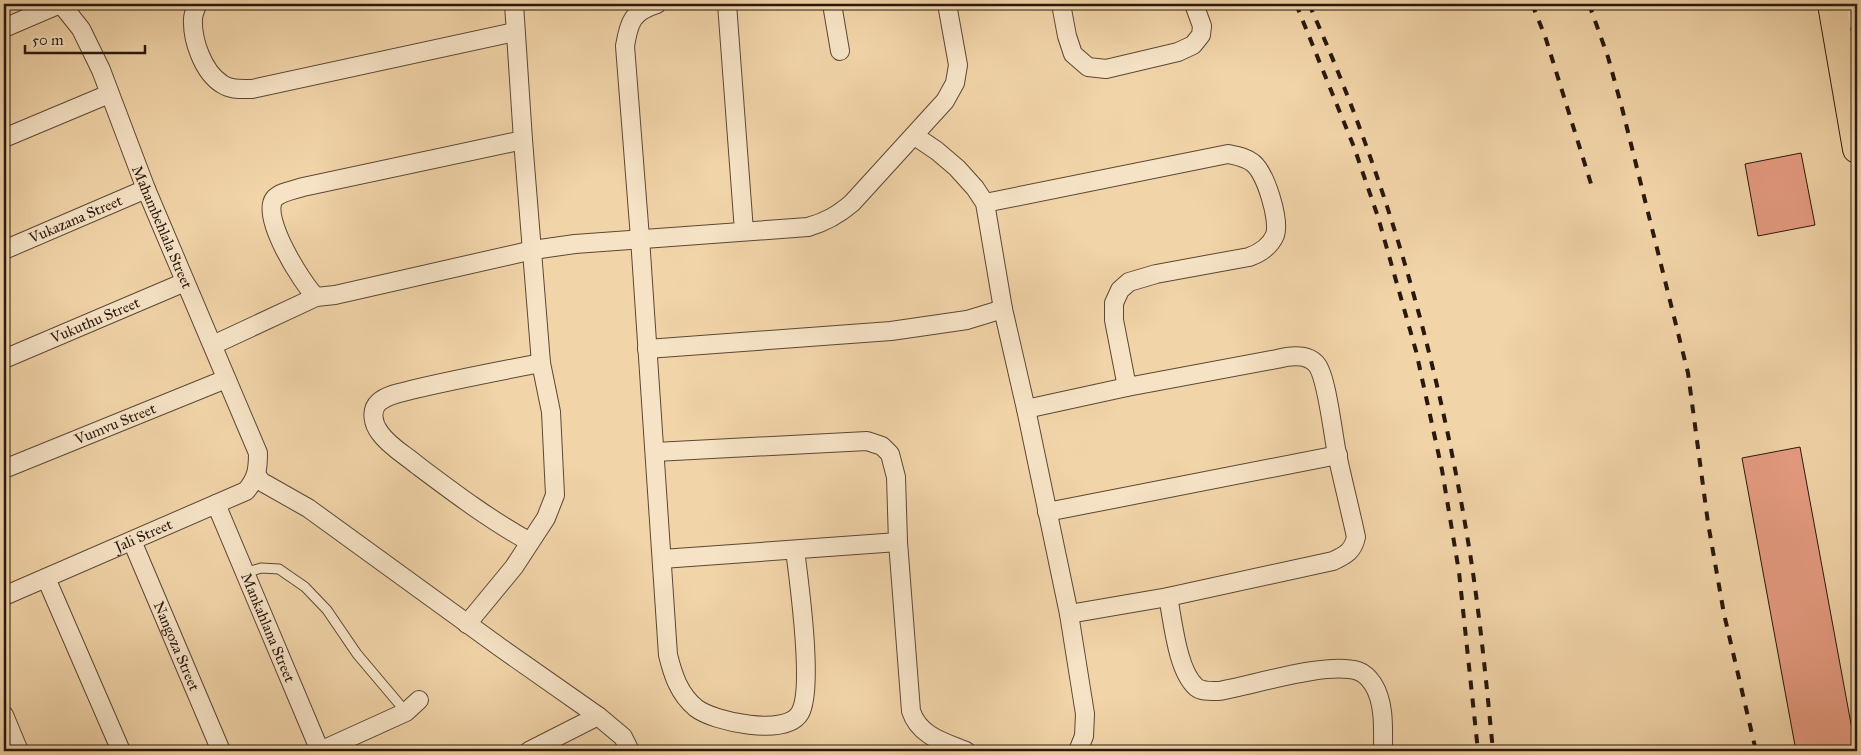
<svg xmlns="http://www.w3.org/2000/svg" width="1861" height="755" font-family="'IM FELL Great Primer',serif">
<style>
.building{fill:#e69c82;stroke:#2a180d}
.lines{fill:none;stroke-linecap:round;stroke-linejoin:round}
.service-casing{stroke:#5c4734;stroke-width:11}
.minor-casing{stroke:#5c4734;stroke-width:20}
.primary-casing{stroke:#2a180d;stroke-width:30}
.service{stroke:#f6e3c6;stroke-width:9}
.minor{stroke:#f6e3c6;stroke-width:18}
.primary{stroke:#f1d4a8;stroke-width:28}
.rail{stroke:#2a180d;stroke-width:4;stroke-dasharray:9 9;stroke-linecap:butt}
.labels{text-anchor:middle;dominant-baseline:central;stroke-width:5;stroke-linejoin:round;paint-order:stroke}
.street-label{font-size:15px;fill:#2a180d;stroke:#f6e3c6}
</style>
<rect width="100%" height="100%" fill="#f1d4a8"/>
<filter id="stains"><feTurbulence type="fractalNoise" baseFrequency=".004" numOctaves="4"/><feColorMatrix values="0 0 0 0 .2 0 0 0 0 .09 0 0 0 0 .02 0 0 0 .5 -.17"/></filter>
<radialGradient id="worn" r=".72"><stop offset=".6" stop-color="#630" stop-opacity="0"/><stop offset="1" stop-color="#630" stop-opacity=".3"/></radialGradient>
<path class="building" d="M1801 153 1815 225 1758 236 1745 164Z
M1800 447 1856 751H1796L1742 458Z"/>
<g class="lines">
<g class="service-casing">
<path id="service" d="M245 573 261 568 279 569 305 587 327 610 357 654 406 712"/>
</g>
<g class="minor-casing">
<g id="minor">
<path d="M197 4C196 9 193 14 193 19 192 40 203 72 222 84 231 90 241 89 252 89L515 32"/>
<path d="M657 4C632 12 629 22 625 46L640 238 668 655C673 675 679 694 696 708 714 722 786 737 800 713 814 689 799 581 795 550"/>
<path d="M727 4 744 231"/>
<path d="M832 4 840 51"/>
<path d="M1061 4 1067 36 1073 54 1088 67 1106 69 1178 52 1193 45 1201 35 1202 26 1194 4"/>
<path d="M1835 22 1857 17"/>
<path d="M4 28 60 4"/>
<path d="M915 136 937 151 957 168 975 188 985 203 1003 309 1026 409 1069 614 1085 714 1084 736 1078 751"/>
<path d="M4 138 109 94"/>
<path d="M523 140 303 187C294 190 280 192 274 199 261 218 302 283 316 297L335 295 533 250 575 244 808 227C826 222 838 215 852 203L945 101 955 83 958 65 947 4"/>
<path d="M985 203 1228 154C1237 156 1245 157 1253 163 1266 174 1280 220 1275 235 1270 247 1260 253 1249 257L1156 274 1129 282 1120 290 1114 303V320L1127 387"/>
<path id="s1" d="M4 250 146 189"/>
<path d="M213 345 316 297"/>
<path d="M647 349 891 331 967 320 1003 309"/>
<path id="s2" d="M4 359 185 282"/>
<path d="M1026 409 1127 387 1277 359C1289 356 1308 353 1317 365 1327 378 1333 435 1337 454 1343 482 1350 509 1356 537 1353 551 1346 555 1333 561L1168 597 1069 614"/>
<path d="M655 452 867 441 882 446 890 454 896 477 898 542 911 711C919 736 944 742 966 751"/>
<path id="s3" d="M4 469 226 379"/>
<path d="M256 475 262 482 308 508 501 648 598 716 623 737 630 751"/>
<path id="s4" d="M216 504 320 751"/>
<path d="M1047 512 1338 455"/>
<path id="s5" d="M132 541 221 751"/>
<path d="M530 542C490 520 453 492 417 465 405 455 389 446 380 433 373 424 370 410 379 402 388 394 404 392 415 389 457 379 499 371 541 363"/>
<path d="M662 559 898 542"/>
<path d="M46 578 121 751"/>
<path id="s6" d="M4 596 246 491C257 478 258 469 258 453L146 189 101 70 81 29 61 4"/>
<path d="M1168 597C1173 621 1177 670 1196 687 1202 692 1211 691 1219 691 1254 685 1327 661 1358 671 1364 673 1369 678 1373 684 1385 703 1383 729 1383 751"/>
<path d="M467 624 514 567 546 518 555 495 551 412 541 363 523 140 514 4"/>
<path d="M4 715 19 751"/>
<path d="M320 751 406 712 419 700"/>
<path d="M529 751 598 716"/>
</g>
</g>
<g class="primary-casing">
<path id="primary" d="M1832 4 1857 149"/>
</g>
<use href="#service" class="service"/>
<use href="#minor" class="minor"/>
<use href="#primary" class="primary"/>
<path class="rail" d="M1296 4 1354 147 1378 217 1416 351 1442 470 1459 572 1478 751
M1309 4C1389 182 1442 372 1472 566 1481 627 1487 689 1493 751
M1532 4 1545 36 1592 187
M1589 4 1608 57 1622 108 1688 373 1708 523 1724 614 1756 751"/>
</g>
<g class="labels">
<g class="street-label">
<text stroke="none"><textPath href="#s1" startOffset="78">Vukazana Street</textPath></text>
<text transform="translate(162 227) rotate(67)">Mahambehlala Street</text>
<text stroke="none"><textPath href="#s2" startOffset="99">Vukuthu Street</textPath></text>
<text stroke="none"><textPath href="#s3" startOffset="120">Vumvu Street</textPath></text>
<text stroke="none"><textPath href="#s6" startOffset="152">Jali Street</textPath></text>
<text stroke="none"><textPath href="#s4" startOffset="134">Mankahlana Street</textPath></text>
<text stroke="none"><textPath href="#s5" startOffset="114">Nangoza Street</textPath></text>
</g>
</g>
<rect width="1861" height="755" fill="none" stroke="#f1d4a8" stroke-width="20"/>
<rect x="5" y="5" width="1851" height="745" fill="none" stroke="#2a180d" stroke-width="2.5"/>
<rect x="10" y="10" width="1841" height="735" fill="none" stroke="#2a180d"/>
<path d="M25 45v8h120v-8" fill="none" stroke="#2a180d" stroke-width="2.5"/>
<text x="32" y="45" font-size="15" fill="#2a180d" stroke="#f6e3c6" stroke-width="4" paint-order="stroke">50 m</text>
<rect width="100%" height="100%" filter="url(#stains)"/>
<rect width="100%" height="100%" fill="url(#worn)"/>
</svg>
